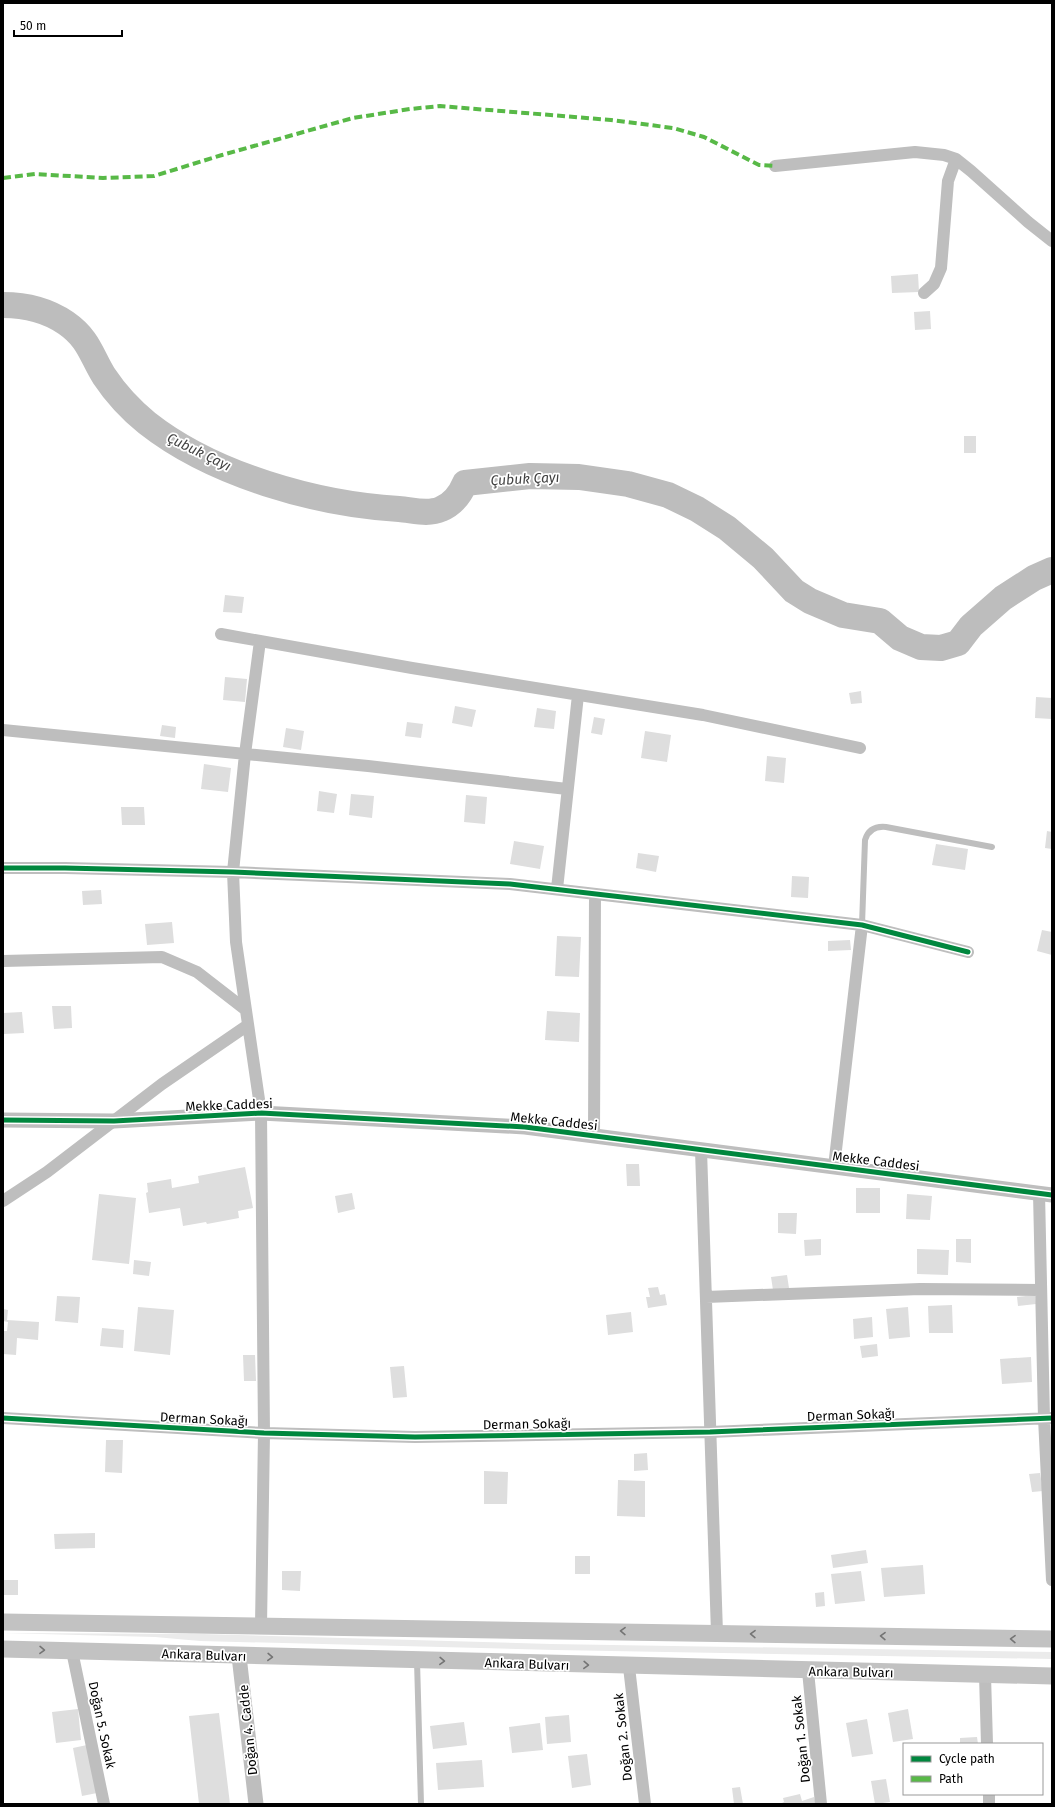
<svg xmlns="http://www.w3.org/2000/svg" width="1055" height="1807" font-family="'Fira Sans',sans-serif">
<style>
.green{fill:#ebebeb}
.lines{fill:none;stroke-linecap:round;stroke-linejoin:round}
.river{stroke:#bdbdbd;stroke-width:26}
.building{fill:#dedede}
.service{stroke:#bebebe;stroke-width:6}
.minor{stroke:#bebebe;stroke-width:12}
.tertiary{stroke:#bebebe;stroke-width:15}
.secondary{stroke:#c2c2c2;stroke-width:17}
.quiet{stroke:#58b947;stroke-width:4;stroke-dasharray:8 4;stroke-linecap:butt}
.cycleway-casing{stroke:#fff;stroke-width:8}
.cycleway{stroke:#00873e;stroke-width:5}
.oneway{stroke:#747474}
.labels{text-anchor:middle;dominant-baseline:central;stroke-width:3.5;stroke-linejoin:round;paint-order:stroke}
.street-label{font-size:13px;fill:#000;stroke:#fff}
.water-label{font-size:14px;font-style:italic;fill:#424242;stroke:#fff}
</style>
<rect width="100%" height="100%" fill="#fff"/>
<path class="green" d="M3 1633 203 1634 551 1644 1052 1652V1659L555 1650 200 1641 155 1637Z"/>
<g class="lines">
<path class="river" d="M3 305C26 305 47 310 66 323 89 339 91 355 104 376 116 394 131 410 147 423 213 475 316 504 399 509 413 510 428 515 441 509 453 504 460 495 465 483L530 476 579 477 628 484 668 495 697 509 727 528 763 558 794 591 810 601 843 615 880 621 900 638 921 647 941 648 958 643 971 626 1003 598 1034 578 1052 570"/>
</g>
<path class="building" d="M918 274 919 292 892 293 891 276Z
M930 311 931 329 915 330 914 312Z
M964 436H976V453H964Z
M225 595 244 597 242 613 223 612Z
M225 677 247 679 245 702 223 700Z
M861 691 862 703 851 704 849 693Z
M1036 697 1052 698V719L1035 718Z
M455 706 476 710 472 727 452 723Z
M537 708 556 711 554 729 534 727Z
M594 717 605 719 602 735 591 733Z
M407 722 423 724 421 738 405 736Z
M162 725 176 727 175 738 160 736Z
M286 728 304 731 301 750 283 747Z
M645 731 671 735 667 762 641 758Z
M767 756 786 758 784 783 765 781Z
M204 764 231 768 228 792 201 789Z
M319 791 337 794 334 813 317 811Z
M351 794 374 796 372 818 349 815Z
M466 795 487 797 485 824 464 822Z
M121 807H144L145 825H122Z
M1047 831 1052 832V849L1045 848Z
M514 841 544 846 540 869 510 864Z
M936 844 968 849 965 870 932 865Z
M638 853 659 856 656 872 636 868Z
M792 876 809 877 808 898 791 897Z
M101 890 102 904 83 905 82 891Z
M172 922 174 943 147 945 145 924Z
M1042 930 1052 932V955L1037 951Z
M557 936 581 937 579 977 555 976Z
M850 940 851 950 828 951V941Z
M52 1006H71L72 1028 54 1029Z
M547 1011 580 1013 579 1042 545 1040Z
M22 1012 24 1033 4 1034 3 1013Z
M626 1164H639L640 1186H627Z
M245 1167 253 1208 238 1211 239 1218 207 1224 206 1222 183 1226 180 1208 149 1213 146 1193 148 1192 147 1183 171 1179 172 1188 199 1183 198 1176Z
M856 1188H880V1213H856Z
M352 1193 355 1209 338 1213 335 1196Z
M99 1194 136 1198 129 1264 92 1260Z
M907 1194 932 1196 930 1220 906 1219Z
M778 1213H797L796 1234 778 1233Z
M821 1239V1255L805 1256 804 1240Z
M956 1239H971V1263L956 1262Z
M917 1249 949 1250 948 1275 917 1274Z
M134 1260 151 1262 149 1276 133 1274Z
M787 1275 789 1288 773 1290 771 1277Z
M658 1287 660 1295 665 1294 667 1305 648 1308 646 1297H650L648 1288Z
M1035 1295 1036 1304 1018 1306 1017 1297Z
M57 1296 80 1297 78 1323 55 1321Z
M952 1305 953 1333H929L928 1306Z
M138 1307 174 1310 170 1355 134 1351Z
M908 1307 910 1337 889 1339 886 1309Z
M3 1309 8 1310 7 1320 39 1322 38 1340 17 1338 16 1355 3 1354V1331H7L8 1322 3 1321Z
M631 1312 633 1332 608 1335 606 1315Z
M872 1317 873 1337 854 1339 853 1319Z
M102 1328 124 1330 123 1348 100 1346Z
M877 1344 878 1356 862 1358 860 1346Z
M243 1355H255L256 1381H244Z
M1031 1357 1032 1382 1002 1384 1000 1359Z
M404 1366 407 1397 393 1398 390 1367Z
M106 1440H123L122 1473 105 1472Z
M647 1453 648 1470 634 1471V1454Z
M484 1471 508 1472 507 1504H484Z
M1040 1473 1043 1491 1032 1492 1029 1474Z
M618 1480 645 1481V1517L617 1516Z
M95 1533V1548L55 1549 54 1534Z
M866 1550 868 1563 833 1568 831 1555Z
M575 1556H590V1574H575Z
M923 1565 925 1594 884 1597 881 1568Z
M282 1571H301L300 1591 282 1590Z
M861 1571 865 1601 835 1604 831 1574Z
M3 1580H18V1595H3Z
M824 1592 825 1606 816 1607 815 1593Z
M78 1709 81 1740 56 1743 52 1712Z
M908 1709 913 1739 893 1742 888 1713Z
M219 1713 230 1804H199L189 1716Z
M569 1715 571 1742 547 1744 545 1717Z
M867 1719 873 1754 852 1757 846 1723Z
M464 1722 467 1745 433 1749 430 1726Z
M540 1723 543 1750 512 1753 509 1727Z
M977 1737 978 1744H960V1738Z
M87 1745 97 1793 82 1796 73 1748Z
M587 1754 591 1785 572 1788 568 1756Z
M482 1760 484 1787 438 1790 436 1763Z
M886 1779 890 1802 875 1804 871 1781Z
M740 1787 743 1804H734L732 1788Z
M800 1794 802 1801 814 1797 816 1804H780L784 1802 783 1798Z"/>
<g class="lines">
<path class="service" d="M862 925 865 840C868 830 875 826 886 827L992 847
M417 1661 421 1804"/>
<path class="minor" d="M775 166 915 152 944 155 956 159 971 171 1028 222 1052 241
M924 293 934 284 941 268 948 181 956 159
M221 634 412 668 703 715 860 748
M260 641 245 754 233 872 236 942 261 1113 264 1433 261 1626
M3 730 368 766 567 789
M3 868H65L233 872 510 884 862 925 968 952
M557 889 578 695
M3 961 162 957 197 972 246 1010
M594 1136 595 894
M701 1150 717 1633
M834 1167 862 925
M1039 1193 1044 1418 1052 1580
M3 1201 47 1172 162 1084 248 1025
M706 1297 920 1289 1041 1290
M3 1418 264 1433 415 1437 710 1432 1052 1418
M72 1651 104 1804
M629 1667 645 1804
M808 1671 821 1804
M985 1675 987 1744
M989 1794V1804"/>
<path class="tertiary" d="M3 1120 114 1121 261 1113 525 1127 1052 1195
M239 1656 256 1804"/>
<path class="secondary" d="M3 1622 1052 1639
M3 1649 1052 1676"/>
<path class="quiet" d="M3 178 35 174 103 178 154 176 222 155 353 118 410 109 440 106 611 120 673 128 704 137 759 165 775 166"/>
<g class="cycleway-casing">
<path id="cycleway" d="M3 868H65L233 872 510 884 862 925 968 952
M3 1120 114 1121 261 1113 525 1127 1052 1195
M3 1418 264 1433 415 1437 710 1432 1052 1418"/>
</g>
<use href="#cycleway" class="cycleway"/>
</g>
<defs><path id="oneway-chevron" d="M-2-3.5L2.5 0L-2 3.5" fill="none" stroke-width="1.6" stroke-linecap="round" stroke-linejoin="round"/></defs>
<g class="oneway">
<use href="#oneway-chevron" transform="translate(623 1631) rotate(-179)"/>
<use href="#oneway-chevron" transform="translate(753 1634) rotate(-179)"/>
<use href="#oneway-chevron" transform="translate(883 1636) rotate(-179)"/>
<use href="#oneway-chevron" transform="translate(1013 1639) rotate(-179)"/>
<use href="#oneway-chevron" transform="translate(42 1650) rotate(1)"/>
<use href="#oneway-chevron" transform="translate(270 1657) rotate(2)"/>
<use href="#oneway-chevron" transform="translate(442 1661) rotate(2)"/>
<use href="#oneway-chevron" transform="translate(586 1665) rotate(2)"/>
</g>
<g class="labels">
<g class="street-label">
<text transform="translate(229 1105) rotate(-2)">Mekke Caddesi</text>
<text transform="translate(554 1121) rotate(6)">Mekke Caddesi</text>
<text transform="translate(876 1161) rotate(7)">Mekke Caddesi</text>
<text transform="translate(851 1415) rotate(-2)">Derman Sokağı</text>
<text transform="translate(204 1419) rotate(3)">Derman Sokağı</text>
<text transform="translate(527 1424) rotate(-1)">Derman Sokağı</text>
<text transform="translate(204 1655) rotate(2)">Ankara Bulvarı</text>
<text transform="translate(527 1664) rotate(2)">Ankara Bulvarı</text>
<text transform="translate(851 1672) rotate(1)">Ankara Bulvarı</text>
<text transform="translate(102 1725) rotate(78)">Doğan 5. Sokak</text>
<text transform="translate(248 1730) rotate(-96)">Doğan 4. Cadde</text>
<text transform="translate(623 1737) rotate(-96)">Doğan 2. Sokak</text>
<text transform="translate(801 1739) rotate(-96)">Doğan 1. Sokak</text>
</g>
<g class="water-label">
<text transform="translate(199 452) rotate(26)">Çubuk Çayı</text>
<text transform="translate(525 479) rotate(-3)">Çubuk Çayı</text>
</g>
</g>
<rect width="1055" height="1807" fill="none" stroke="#000000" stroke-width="8"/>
<rect x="903" y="1743" width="140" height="52" fill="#ffffff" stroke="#999999"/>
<rect x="911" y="1756" width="20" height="6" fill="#00873e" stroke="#999999"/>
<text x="939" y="1763" font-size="12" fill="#000000">Cycle path</text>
<rect x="911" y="1776" width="20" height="6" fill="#58b947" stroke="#999999"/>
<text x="939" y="1783" font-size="12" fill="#000000">Path</text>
<path d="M14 30v6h108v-6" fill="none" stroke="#000000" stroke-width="2"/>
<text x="20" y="30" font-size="12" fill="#000000" stroke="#ffffff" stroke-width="3" paint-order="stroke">50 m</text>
</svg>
